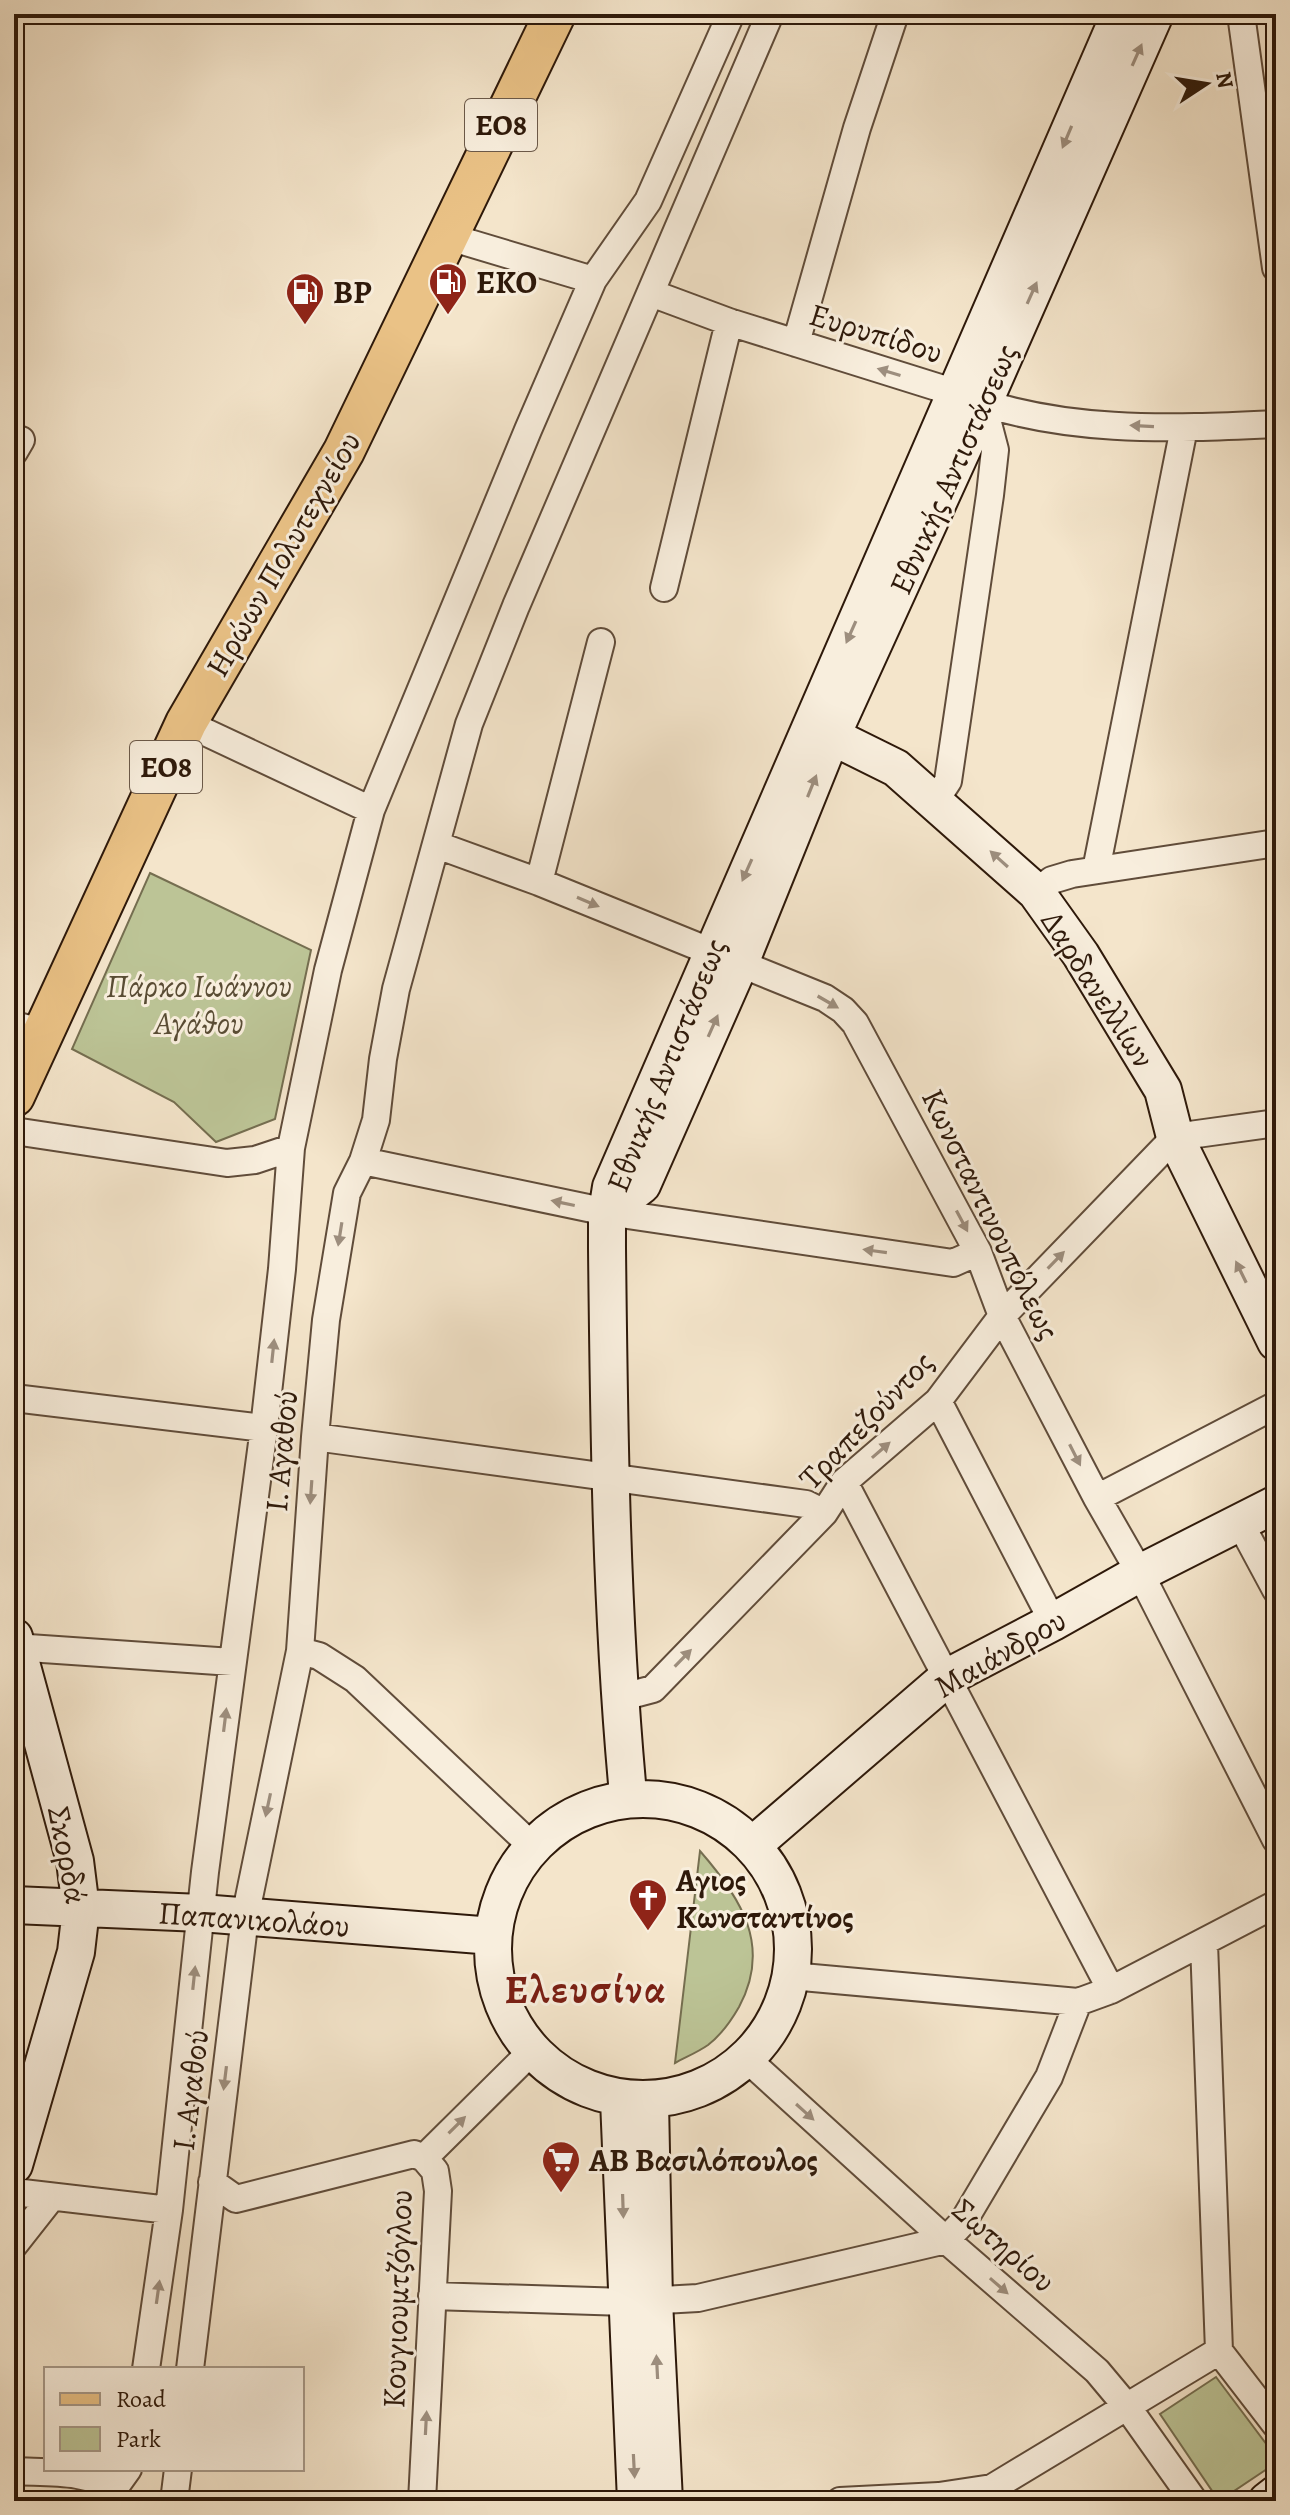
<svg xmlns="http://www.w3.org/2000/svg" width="1290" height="2515" font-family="Alegreya,serif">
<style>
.green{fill:#bcc496;stroke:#756e50;stroke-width:2}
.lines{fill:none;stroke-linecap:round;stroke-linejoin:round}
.street-casing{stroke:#604c3a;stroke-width:30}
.secondary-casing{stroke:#2e190a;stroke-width:40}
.primary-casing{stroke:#2e190a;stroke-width:44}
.street{stroke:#f8eedd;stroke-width:26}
.secondary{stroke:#f8eedd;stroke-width:36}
.primary{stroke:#eac286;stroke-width:40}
.oneway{fill:#9d8e7e}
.labels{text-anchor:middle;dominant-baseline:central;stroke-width:6;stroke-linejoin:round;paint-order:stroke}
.shield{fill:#f8eedd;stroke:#6b5949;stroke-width:2}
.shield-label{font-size:30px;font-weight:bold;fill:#2e190a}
.poi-label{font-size:32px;font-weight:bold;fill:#2e190a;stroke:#f8eedd;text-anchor:start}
.street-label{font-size:32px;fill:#2e190a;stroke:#f8eedd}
.park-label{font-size:32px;font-style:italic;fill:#594c34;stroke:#f8eedd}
.district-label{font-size:40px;font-weight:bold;letter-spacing:2px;fill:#7a1f14;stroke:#f8eedd}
</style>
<rect width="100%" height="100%" fill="#f4e5cb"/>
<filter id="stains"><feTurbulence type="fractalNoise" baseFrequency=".0025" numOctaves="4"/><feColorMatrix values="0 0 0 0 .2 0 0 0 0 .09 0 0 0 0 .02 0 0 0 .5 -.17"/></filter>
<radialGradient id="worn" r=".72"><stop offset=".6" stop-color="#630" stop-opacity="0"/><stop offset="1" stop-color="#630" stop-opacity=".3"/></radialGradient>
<path class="green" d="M150 873 311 950 275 1119 216 1142 174 1102 72 1049Z
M700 1851C741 1898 772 1946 739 2007 731 2021 721 2035 708 2045 698 2052 686 2057 675 2063Z
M1216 2377 1276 2457V2463L1219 2501 1160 2414Z"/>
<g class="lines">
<g class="street-casing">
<path id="street" d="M1241 14 1276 268
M446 236 593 280
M651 293 729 322 956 393C1056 434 1170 429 1276 424
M796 343 857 128 895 14
M14 452 21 440
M664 588 729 322
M186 723 371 810
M935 801 948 781 990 495 995 450 983 404
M437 845 539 882 825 998 843 1010 855 1023 978 1252 1002 1316 1097 1498 1140 1573 1276 1840
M1096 870 1184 428
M539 882 601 642
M1036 892 1052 880 1072 874 1276 843
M14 1025 42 1032
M14 1131 227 1163 255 1160 291 1148
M363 1161 607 1212 953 1263 978 1252
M14 1398 264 1428
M938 1401 1053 1622
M315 1437 806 1504 824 1513
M844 1482 1111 1990
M1097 1498 1276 1405
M1240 1523 1276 1590
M14 1647 232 1662
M300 1651 319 1656 355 1679 533 1847
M619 1698 653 1689 824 1513 844 1482 938 1401 1002 1316 1175 1137 1276 1123
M791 1976 1078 2002 1111 1990 1276 1904
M748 2060 946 2240 1097 2371 1128 2408 1194 2501
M212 2182 236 2199 414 2154 424 2158
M14 2192 169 2210
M14 2245 51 2198
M432 2296 626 2302 698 2298 946 2240 963 2222 1049 2077 1078 2002
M1219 2351 1276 2425
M146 2369 169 2210 205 1872 264 1428 282 1269 291 1148 328 970 371 810 528 430 593 280 648 201 731 14
M190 2369 245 1917 300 1651 315 1437 326 1320 347 1193 363 1161 376 1120 383 1059 396 989 469 724 516 606 770 14
M14 2471C44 2473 90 2469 113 2490L114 2501
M113 2490 128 2469
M174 2501 178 2469
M422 2501 438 2191 435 2171 424 2158 531 2052
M840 2501 939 2496 992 2488 1219 2351 1204 1943"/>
</g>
<g class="secondary-casing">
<path id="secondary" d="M811 726 896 768 1036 892 1081 955 1163 1090 1175 1137 1276 1342
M607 1212 642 1185 740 963 832 735 983 404 1155 14
M14 1637 75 1861 81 1909 76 1952 14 2165
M628 1794C611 1613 609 1431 607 1248V1212L611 1187 1120 14
M493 1949a150 150 0 1 1 300 0a150 150 0 1 1-300 0Z
M753 1845 948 1677 1053 1622 1140 1573 1276 1504
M14 1905 201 1913 493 1936
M619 2100 636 2501
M650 2102 654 2301 664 2501
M1267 2501 1276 2494"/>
</g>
<g class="primary-casing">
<path id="primary" d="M14 1096 186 723 344 451 555 14"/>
</g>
<use href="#street" class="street"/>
<use href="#secondary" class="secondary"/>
<use href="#primary" class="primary"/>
</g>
<defs><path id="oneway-solid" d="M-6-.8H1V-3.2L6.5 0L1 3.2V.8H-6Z" transform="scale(2)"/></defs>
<g class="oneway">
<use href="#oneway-solid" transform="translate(1137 55) rotate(-66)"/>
<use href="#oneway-solid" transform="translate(1067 137) rotate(113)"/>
<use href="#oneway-solid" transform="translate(1032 293) rotate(-66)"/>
<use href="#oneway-solid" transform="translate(889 372) rotate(-163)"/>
<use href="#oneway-solid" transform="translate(1142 426) rotate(-177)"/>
<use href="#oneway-solid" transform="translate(851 632) rotate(114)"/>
<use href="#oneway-solid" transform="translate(812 786) rotate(-68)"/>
<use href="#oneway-solid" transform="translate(999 859) rotate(-138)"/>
<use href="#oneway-solid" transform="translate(747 870) rotate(114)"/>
<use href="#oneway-solid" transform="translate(588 902) rotate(23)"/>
<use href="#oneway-solid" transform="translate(828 1002) rotate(30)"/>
<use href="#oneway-solid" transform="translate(713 1026) rotate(-66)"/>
<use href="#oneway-solid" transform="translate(563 1203) rotate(-168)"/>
<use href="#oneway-solid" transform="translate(962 1221) rotate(62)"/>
<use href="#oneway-solid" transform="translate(340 1234) rotate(99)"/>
<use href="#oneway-solid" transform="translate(875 1251) rotate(-172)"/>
<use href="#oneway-solid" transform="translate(1056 1260) rotate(-46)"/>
<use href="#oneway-solid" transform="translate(1241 1272) rotate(-116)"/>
<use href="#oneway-solid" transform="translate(273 1351) rotate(-84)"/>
<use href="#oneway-solid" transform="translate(881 1450) rotate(-41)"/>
<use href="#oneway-solid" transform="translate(1075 1455) rotate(63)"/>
<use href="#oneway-solid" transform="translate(311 1492) rotate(94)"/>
<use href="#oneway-solid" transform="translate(683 1658) rotate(-46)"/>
<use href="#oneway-solid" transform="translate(225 1720) rotate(-83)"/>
<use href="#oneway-solid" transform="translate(268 1805) rotate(102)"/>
<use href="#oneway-solid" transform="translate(194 1978) rotate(-84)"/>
<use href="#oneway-solid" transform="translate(225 2078) rotate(97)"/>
<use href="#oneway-solid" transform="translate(805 2112) rotate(42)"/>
<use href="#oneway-solid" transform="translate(457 2125) rotate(-45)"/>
<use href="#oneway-solid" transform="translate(623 2206) rotate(88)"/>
<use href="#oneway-solid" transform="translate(999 2286) rotate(41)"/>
<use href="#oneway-solid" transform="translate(158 2292) rotate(-82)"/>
<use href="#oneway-solid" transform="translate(657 2367) rotate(-93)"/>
<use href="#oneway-solid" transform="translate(426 2423) rotate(-87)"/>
<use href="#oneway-solid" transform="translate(634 2466) rotate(87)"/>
</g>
<defs>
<g id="fuel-pin" transform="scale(2)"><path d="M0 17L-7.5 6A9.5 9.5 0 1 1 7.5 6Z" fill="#8f2418" stroke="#f8eedd"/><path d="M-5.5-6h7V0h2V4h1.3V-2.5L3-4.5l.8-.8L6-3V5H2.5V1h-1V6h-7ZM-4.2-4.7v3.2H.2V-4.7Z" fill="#fff"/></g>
<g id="church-pin" transform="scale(2)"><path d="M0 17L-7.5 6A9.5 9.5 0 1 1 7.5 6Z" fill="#8f2418" stroke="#f8eedd"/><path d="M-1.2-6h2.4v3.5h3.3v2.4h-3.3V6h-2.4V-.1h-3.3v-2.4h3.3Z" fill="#fff"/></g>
<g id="supermarket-pin" transform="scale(2)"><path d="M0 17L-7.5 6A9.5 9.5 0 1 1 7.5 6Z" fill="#8f2418" stroke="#f8eedd"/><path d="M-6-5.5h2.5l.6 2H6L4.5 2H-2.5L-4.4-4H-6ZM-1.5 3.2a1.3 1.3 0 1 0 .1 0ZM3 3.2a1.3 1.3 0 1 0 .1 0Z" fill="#fff"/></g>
</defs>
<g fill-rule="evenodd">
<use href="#fuel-pin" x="448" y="282"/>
<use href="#fuel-pin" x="305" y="292"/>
<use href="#church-pin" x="648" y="1898"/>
<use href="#supermarket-pin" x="561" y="2160"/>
</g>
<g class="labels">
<g class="shield">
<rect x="465" y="99" width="72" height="52" rx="6"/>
<rect x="130" y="741" width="72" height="52" rx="6"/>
</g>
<g class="shield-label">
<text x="501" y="125">ΕΟ8</text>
<text x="166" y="767">ΕΟ8</text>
</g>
<g class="poi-label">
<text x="476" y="282">EKO</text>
<text x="333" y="292">BP</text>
<text x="676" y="1880">Αγιος<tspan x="676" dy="37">Κωνσταντίνος</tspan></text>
<text x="589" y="2160">ΑΒ Βασιλόπουλος</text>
</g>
<g class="street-label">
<text transform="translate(876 333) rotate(17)">Ευρυπίδου</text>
<text transform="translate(953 469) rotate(-66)">Εθνικής Αντιστάσεως</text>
<text transform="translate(283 554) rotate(-60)">Ηρώων Πολυτεχνείου</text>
<text transform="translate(1098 989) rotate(57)">Δαρδανελλίων</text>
<text transform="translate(666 1065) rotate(-68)">Εθνικής Αντιστάσεως</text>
<text transform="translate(991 1214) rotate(64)">Κωνσταντινουπόλεως</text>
<text transform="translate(866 1420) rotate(-46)">Τραπεζούντος</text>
<text transform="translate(281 1451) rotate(-85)">Ι. Αγαθού</text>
<text transform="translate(1000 1653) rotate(-30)">Μαιάνδρου</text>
<text transform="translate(68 1855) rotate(79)">Σκορδά</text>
<text transform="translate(254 1919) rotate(4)">Παπανικολάου</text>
<text transform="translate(190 2090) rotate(-83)">Ι. Αγαθού</text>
<text transform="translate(1004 2245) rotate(41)">Σωτηρίου</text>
<text transform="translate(397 2299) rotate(-88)">Κουγιουμτζόγλου</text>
</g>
<g class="park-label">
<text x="199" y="986">Πάρκο Ιωάννου<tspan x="199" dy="37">Αγάθου</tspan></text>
</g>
<g class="district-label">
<text x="586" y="1989">Ελευσίνα</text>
</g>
</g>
<rect width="1290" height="2515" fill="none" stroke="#f4e5cb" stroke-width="48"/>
<rect x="16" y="16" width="1258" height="2483" fill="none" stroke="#2e190a" stroke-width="4"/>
<rect x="24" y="24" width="1242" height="2467" fill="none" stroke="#2e190a" stroke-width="2"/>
<rect x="44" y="2367" width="260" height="104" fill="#f8eedd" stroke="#a79989" stroke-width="2"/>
<rect x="60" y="2393" width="40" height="12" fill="#eac286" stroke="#a79989" stroke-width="2"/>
<text x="116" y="2407" font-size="24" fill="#2e190a">Road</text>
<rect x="60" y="2427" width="40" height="24" fill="#bcc496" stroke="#a79989" stroke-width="2"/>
<text x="116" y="2447" font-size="24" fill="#2e190a">Park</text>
<g transform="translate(1206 84) rotate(78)" stroke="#f8eedd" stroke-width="6" paint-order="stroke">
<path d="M0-6L14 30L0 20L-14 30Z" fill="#2e190a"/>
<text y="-12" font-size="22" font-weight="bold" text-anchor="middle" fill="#2e190a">N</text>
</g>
<rect width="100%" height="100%" filter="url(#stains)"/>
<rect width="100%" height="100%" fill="url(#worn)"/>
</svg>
